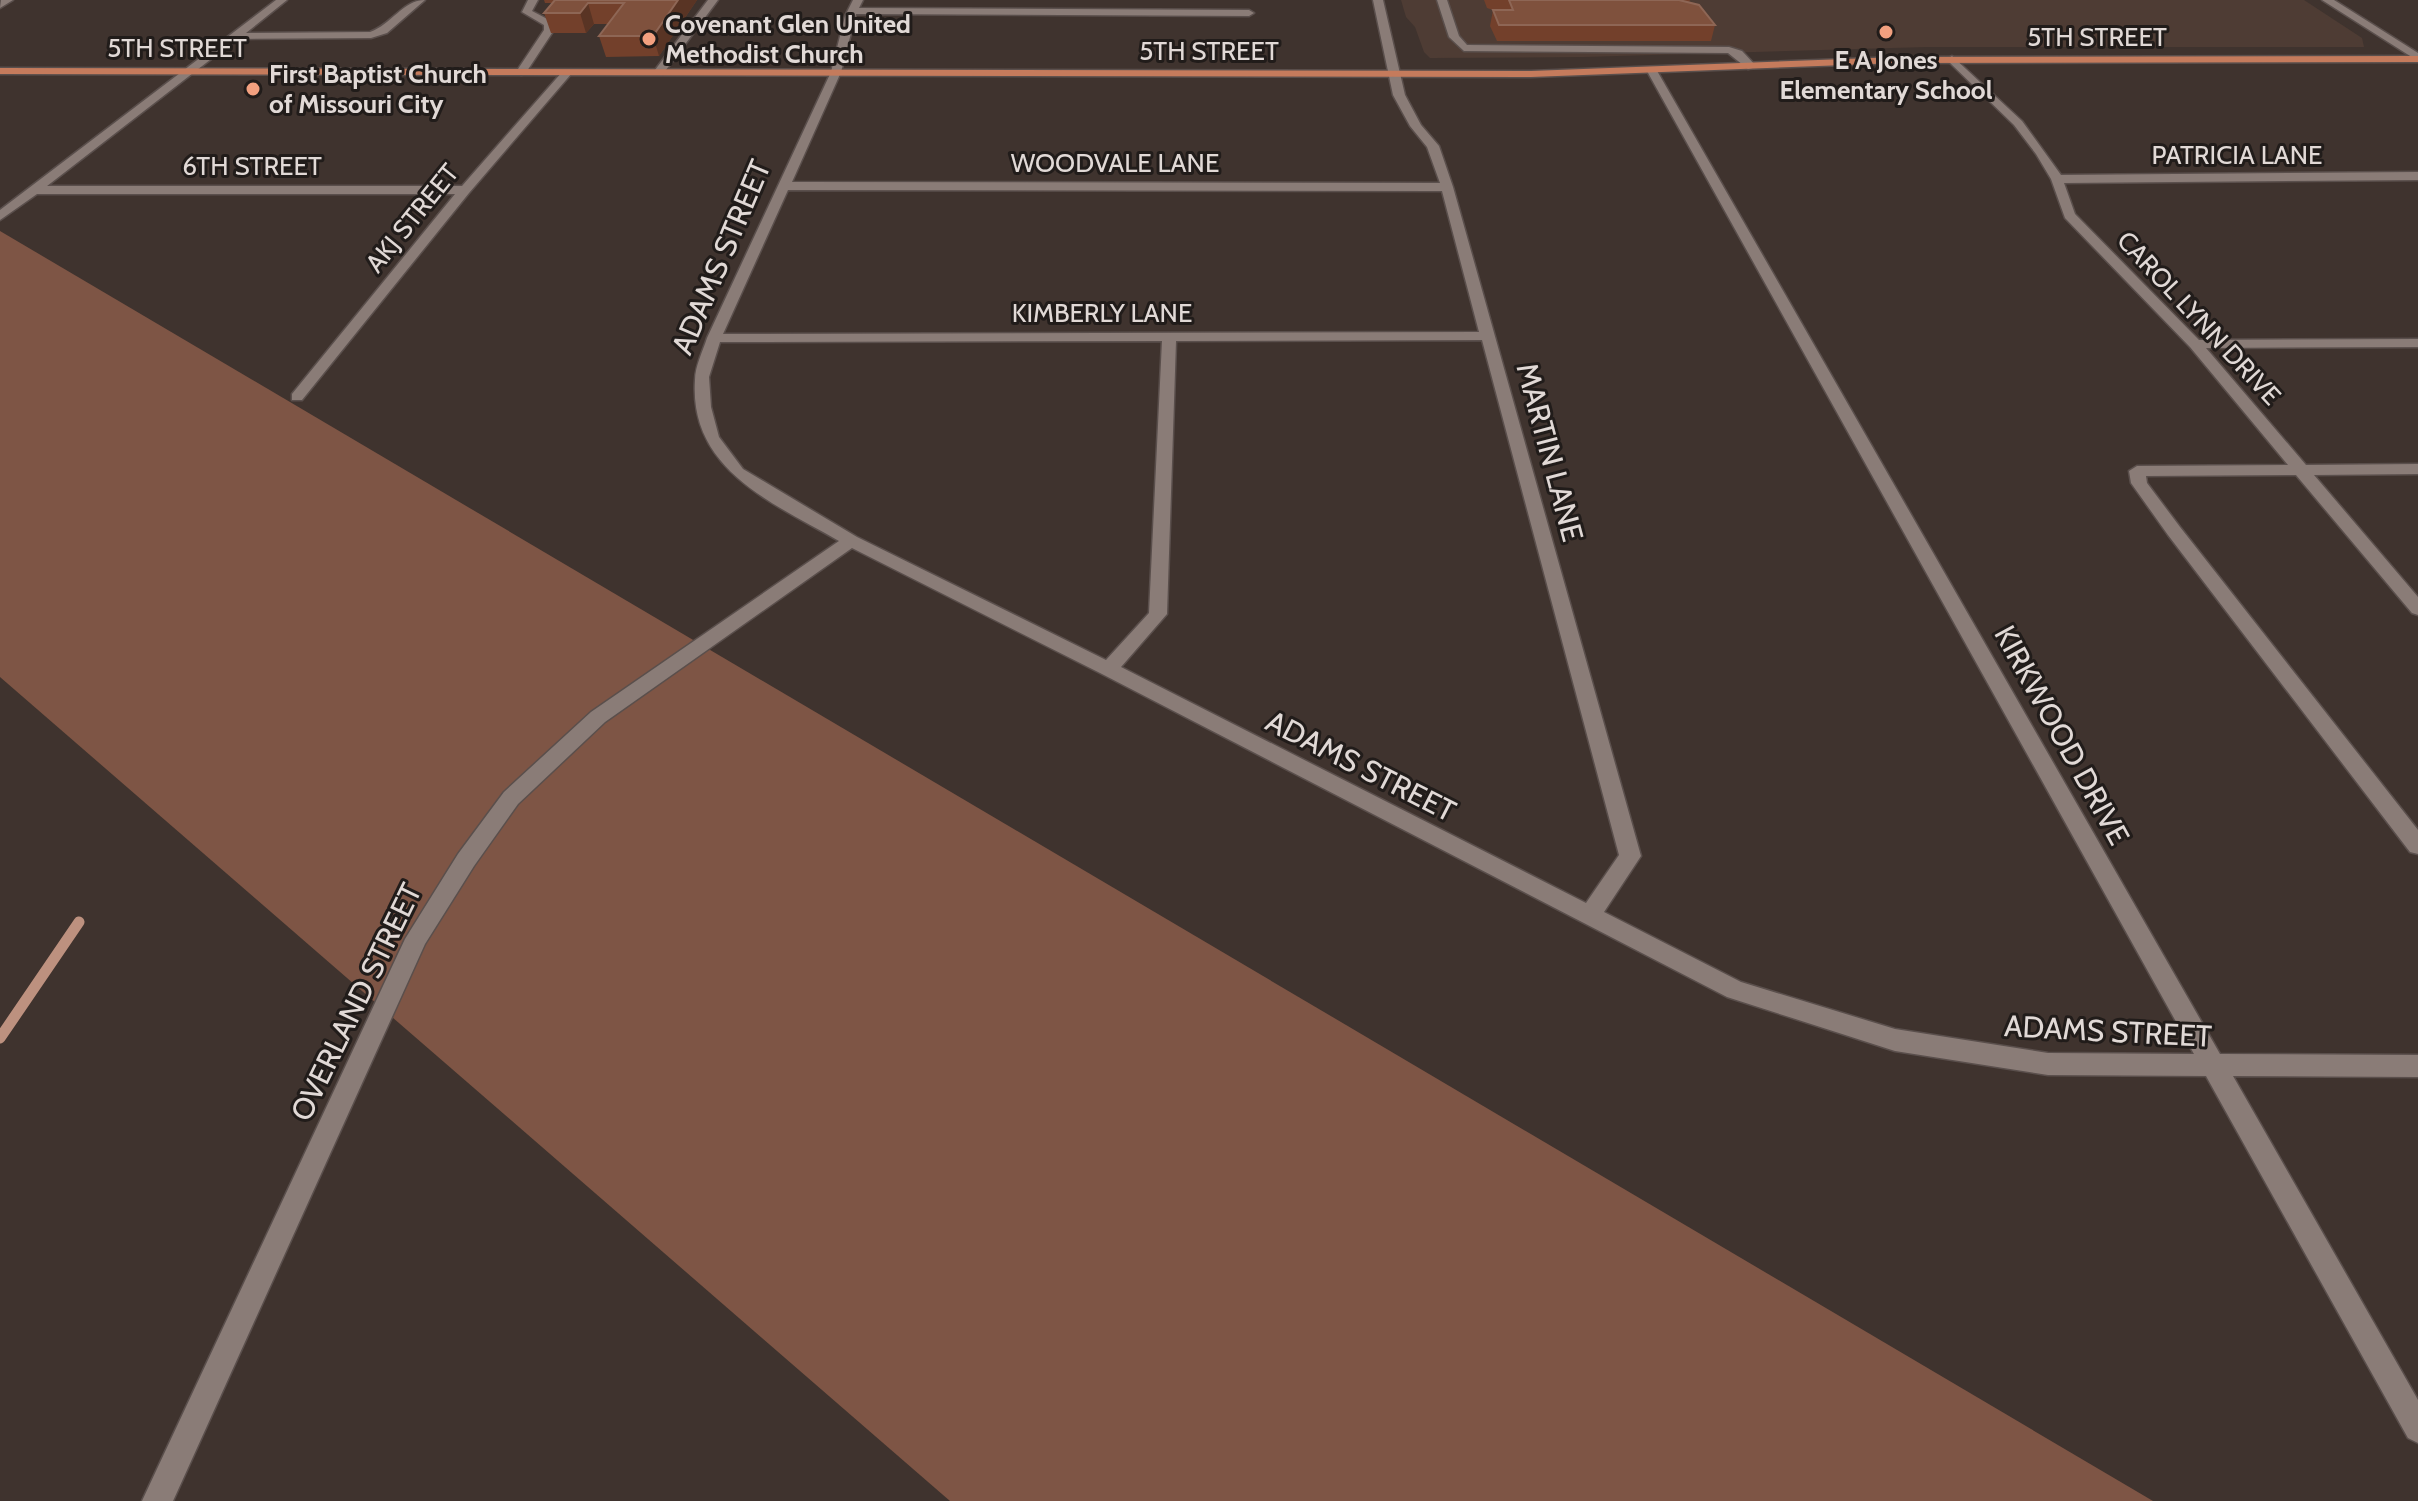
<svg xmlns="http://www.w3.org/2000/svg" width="2418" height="1501" font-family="Cabin,sans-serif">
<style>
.built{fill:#4e3c34}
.green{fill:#7e5545}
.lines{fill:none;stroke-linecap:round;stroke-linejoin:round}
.stream{stroke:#bd917f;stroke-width:11}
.minor-casing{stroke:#5a4f4c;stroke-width:3}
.major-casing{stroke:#5a4f4c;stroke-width:3}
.minor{fill:#8a7c77;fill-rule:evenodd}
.major{fill:#c57b5c;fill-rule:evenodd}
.wall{fill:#73402b}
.shaded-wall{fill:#593424}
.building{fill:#7f513d;stroke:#8e6655;stroke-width:2}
.poi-dot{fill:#f2a07f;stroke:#211c1a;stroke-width:3}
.labels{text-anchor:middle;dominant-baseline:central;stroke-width:6;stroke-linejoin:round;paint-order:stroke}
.far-poi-label{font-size:26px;font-weight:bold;fill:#e1d9d6;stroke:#211c1a;text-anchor:start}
.far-street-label{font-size:26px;fill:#e1d9d6;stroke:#211c1a}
.street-label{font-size:30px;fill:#e1d9d6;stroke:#211c1a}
</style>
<rect width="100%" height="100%" fill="#3f332e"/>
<path class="built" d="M1401 0H2304L2362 38 2364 47H1927L1584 57 1430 58 1424 52 1415 27 1406 17Z"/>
<path class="green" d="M0 231 2153 1501H950L0 677Z"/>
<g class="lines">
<path class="stream" d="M0 1038 79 922"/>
<g class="minor-casing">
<path id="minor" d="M13 0 0 8 1 0Z
M276 0H287L246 33 370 32C391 25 403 0 425 0L387 33 371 38 237 39 47 186H462L563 71 572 73 469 193 302 400H292V394L455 194H37L0 220V210Z
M528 0H538L532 11 553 22 554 30 525 74 521 75 516 72 544 30V25L522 12Z
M708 0H718L663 74H655V70Z
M853 0H863L859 8 1249 10 1254 13 1249 16 856 14 841 72 792 182 1440 183 1427 147 1410 126 1393 95 1373 0H1383L1405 95 1421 125 1439 146 1453 187 1641 856 1604 912 1741 982 1895 1029 2048 1053 2194 1054 1647 71 1656 69 2220 1054 2418 1055V1077L2233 1076 2418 1400V1443L2408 1438 2206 1076 2048 1075 1895 1051 1727 997 1102 674 852 548 605 722 518 804 474 866 425 944 173 1501H142L405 939 458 854 504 792 591 712 839 541C773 503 689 470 695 380 695 366 703 351 707 338L831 72 845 16ZM788 190 1442 191 1479 332 723 334ZM1482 340 1619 855 1586 903 1121 667 1167 614 1176 341ZM1162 341 1149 613 1106 660 857 537 743 469 719 437 711 407 709 377 720 342Z
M1437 0H1447L1459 36 1467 45 1729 47 1742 51 1757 67 1748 69 1728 53 1464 51 1449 37Z
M2322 0H2334L2418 53V61Z
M1952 56 2022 121 2061 175 2418 172V180L2064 183 2075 214 2199 340 2418 339V347L2206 348 2306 465 2418 464V474L2314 475 2418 597V615L2412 613 2296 475 2146 476 2147 483 2180 527 2418 830V854L2410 852 2168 535 2131 483 2129 471 2137 466 2288 465 2190 347 2065 218 2051 179 2036 154 2014 125 1948 61 1947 59Z"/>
</g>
<g class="major-casing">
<path id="major" d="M2418 56V62L1899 63 1531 77 0 74V68L1531 71 1899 57Z"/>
</g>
<use href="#minor" class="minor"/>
<use href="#major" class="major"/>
</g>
<path class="wall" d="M544 0H697L659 56 606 57 599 36 608 24H594L586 33H551L544 13 552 3H545Z
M1484 0H1690L1689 3 1715 25 1711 41H1497L1490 26 1493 10 1487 8Z"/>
<path class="shaded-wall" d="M678 0H697L659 56 653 36Z
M588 3 594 24 586 33 580 13Z"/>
<path class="building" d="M555 0H678L653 36H599L624 3H588L580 13H544Z
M1509 0H1679L1699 5 1715 25H1499L1493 10H1513Z"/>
<g class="poi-dot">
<circle cx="1886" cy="32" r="8"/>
<circle cx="649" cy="39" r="8"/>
<circle cx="253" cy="89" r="8"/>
</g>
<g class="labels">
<g class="far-poi-label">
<text x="665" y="24">Covenant Glen United<tspan x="665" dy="30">Methodist Church</tspan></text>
<text x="1886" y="60" text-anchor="middle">E A Jones<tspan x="1886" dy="30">Elementary School</tspan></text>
<text x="269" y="74">First Baptist Church<tspan x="269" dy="30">of Missouri City</tspan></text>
</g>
<g class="far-street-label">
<text x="2097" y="37">5TH STREET</text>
<text x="177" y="48">5TH STREET</text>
<text x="1209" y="51">5TH STREET</text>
<text x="2237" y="155">PATRICIA LANE</text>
<text x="1115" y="163">WOODVALE LANE</text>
<text x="252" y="166">6TH STREET</text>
<text transform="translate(412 218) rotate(-51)">AKJ STREET</text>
<text x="1102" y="313">KIMBERLY LANE</text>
<text transform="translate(2199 318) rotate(47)">CAROL LYNN DRIVE</text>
</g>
<g class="street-label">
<text transform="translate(721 257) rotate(-67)">ADAMS STREET</text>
<text transform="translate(1550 452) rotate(75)">MARTIN LANE</text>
<text transform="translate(2062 735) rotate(61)">KIRKWOOD DRIVE</text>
<text transform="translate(1361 766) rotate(27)">ADAMS STREET</text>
<text transform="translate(356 1002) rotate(-64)">OVERLAND STREET</text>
<text transform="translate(2108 1031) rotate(3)">ADAMS STREET</text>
</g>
</g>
</svg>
